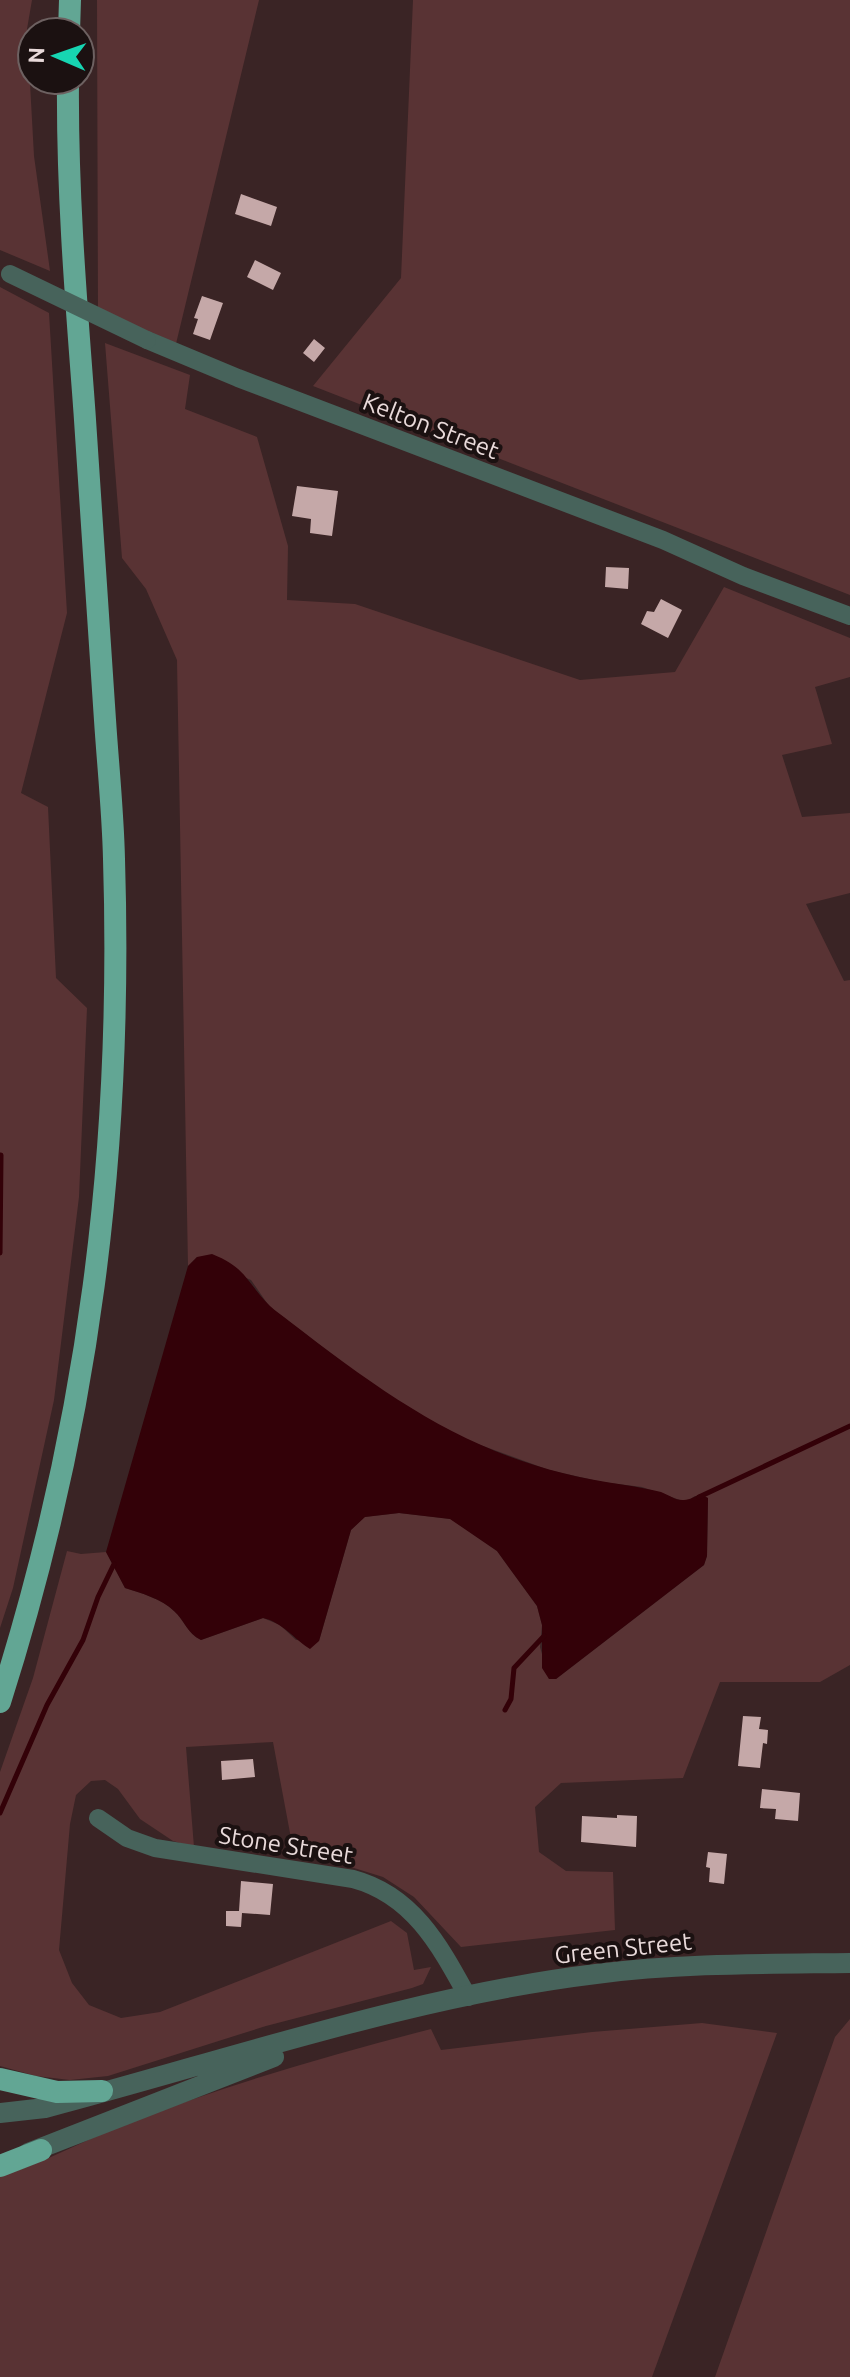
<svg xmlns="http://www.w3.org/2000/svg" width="850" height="2377" font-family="Ubuntu,sans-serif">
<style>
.green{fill:#593334}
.water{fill:#330108}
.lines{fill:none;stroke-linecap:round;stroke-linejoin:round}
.stream{stroke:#330108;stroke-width:5}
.building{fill:#c5a8a8}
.minor{stroke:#47635b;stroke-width:18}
.tertiary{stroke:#47635b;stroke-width:20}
.trunk{stroke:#62a694;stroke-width:22}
.minor-bridge{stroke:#47635b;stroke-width:18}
.labels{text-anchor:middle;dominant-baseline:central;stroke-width:8;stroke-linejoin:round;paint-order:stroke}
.street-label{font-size:24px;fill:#e9dada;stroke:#1b1111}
</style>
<rect width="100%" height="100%" fill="#3a2425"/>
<path class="green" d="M0 0H32L27 29 34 156 50 271 0 250Z
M97 0H259L174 352 98 317Z
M413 0H850V595L313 386 401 278Z
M0 287 49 313 67 613 21 793 48 807 56 978 87 1008 79 1197 54 1400 13 1588 0 1628Z
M105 343 190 375 185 409 257 437 288 546 287 600 355 604 580 680 675 672 724 587 850 638V677L815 687 832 744 782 755 802 817 850 813V893L806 904 844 981 850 980V1665L820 1682H720L683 1778 561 1783 535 1807 539 1852 566 1871 613 1872 615 1930 461 1947 414 1897 383 1877 293 1849 273 1742 186 1747 194 1847 173 1841 140 1819 118 1789 105 1780 91 1781 76 1795 70 1824 59 1950 72 1983 89 2005 121 2018 160 2012 391 1921 407 1933 414 1970 431 1967 423 1984 412 1988 266 2026 108 2076 70 2080 36 2076 0 2066V1772L33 1678 67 1551 81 1554 106 1552 125 1588C141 1593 162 1599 174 1611 185 1621 187 1633 201 1640L263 1618 280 1625 296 1640 319 1641 351 1530 364 1517 399 1513 451 1519 497 1551 537 1606 542 1625 540 1647 549 1679H556L704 1565 707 1556 708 1498 695 1496 689 1500H680L642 1487 602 1482 549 1470 461 1438 411 1410 360 1376 269 1306 251 1280 197 1257 188 1266 177 660 146 589 122 558Z
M850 2019V2377H715L835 2037Z
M702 2023 777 2033 652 2377H0V2176C45 2163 86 2139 129 2122 228 2085 329 2055 431 2029L441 2050 592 2032Z"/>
<path class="water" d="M212 1254C247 1268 246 1282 270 1306 275 1311 283 1316 289 1321 398 1405 484 1466 625 1485 638 1487 649 1489 661 1492 669 1495 676 1501 684 1500 690 1500 695 1496 701 1494L708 1498 707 1556 704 1565 556 1679H549L542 1668V1625L537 1606 497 1551 450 1519 399 1513 365 1517 351 1530 319 1641 310 1649C294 1639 282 1622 263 1618L201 1640C187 1633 185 1621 174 1611 162 1599 141 1593 125 1588L106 1552 188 1266 197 1257Z"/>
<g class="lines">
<path class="stream" d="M0 1253 1 1155
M699 1497 850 1426
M505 1710 511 1699 514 1668 544 1636
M0 1813 47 1705 83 1640 98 1597 114 1564"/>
</g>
<path class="building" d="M241 194 277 207 271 226 235 214Z
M255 260 281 273 273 290 247 277Z
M202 296 223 303 210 340 193 334 198 319 194 318Z
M314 339 325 348 314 362 303 353Z
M297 486 338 491 332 536 310 533 311 519 292 516Z
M606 567 629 568 628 589 605 587Z
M661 599 682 610 668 638 641 624 647 611 654 612Z
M743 1716 761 1717 759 1729 768 1730 767 1744 763 1743 760 1768 738 1766Z
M253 1759 255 1777 222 1780 221 1761Z
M762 1789 800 1793 798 1821 775 1819 776 1809 760 1808Z
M617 1815 637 1816 636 1847 581 1842 582 1816 617 1818Z
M708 1852 727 1854 724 1884 709 1882 710 1868 706 1867Z
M241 1881 273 1884 270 1915 242 1913 241 1927 226 1926V1911H239Z"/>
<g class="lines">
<path class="minor" d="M147 340 238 378 663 540 743 576 850 616
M98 1818 127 1838 155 1848 353 1879C413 1895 440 1946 468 1997"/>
<path class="tertiary" d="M0 2113 45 2108C224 2061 413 1996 596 1974 680 1963 766 1964 850 1963
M28 2153 274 2057"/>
<path class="trunk" d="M69 32 70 0
M0 1702C89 1423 123 1151 114 859 113 813 108 766 105 720 98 610 91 501 83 392 75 288 67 184 68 80
M0 2079 57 2092 102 2091
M0 2166 41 2150"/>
<path class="minor-bridge" d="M10 274 147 340"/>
</g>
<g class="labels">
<g class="street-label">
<text transform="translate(431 426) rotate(21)">Kelton Street</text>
<text transform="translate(286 1845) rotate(9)">Stone Street</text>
<text transform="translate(623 1948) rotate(-6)">Green Street</text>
</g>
</g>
<g transform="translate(56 56) rotate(272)"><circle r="38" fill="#1b1111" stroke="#6d6161" stroke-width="2"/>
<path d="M0-6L14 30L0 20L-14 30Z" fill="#17d5b2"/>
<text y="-12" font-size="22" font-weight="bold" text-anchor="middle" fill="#e9dada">N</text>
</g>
</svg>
